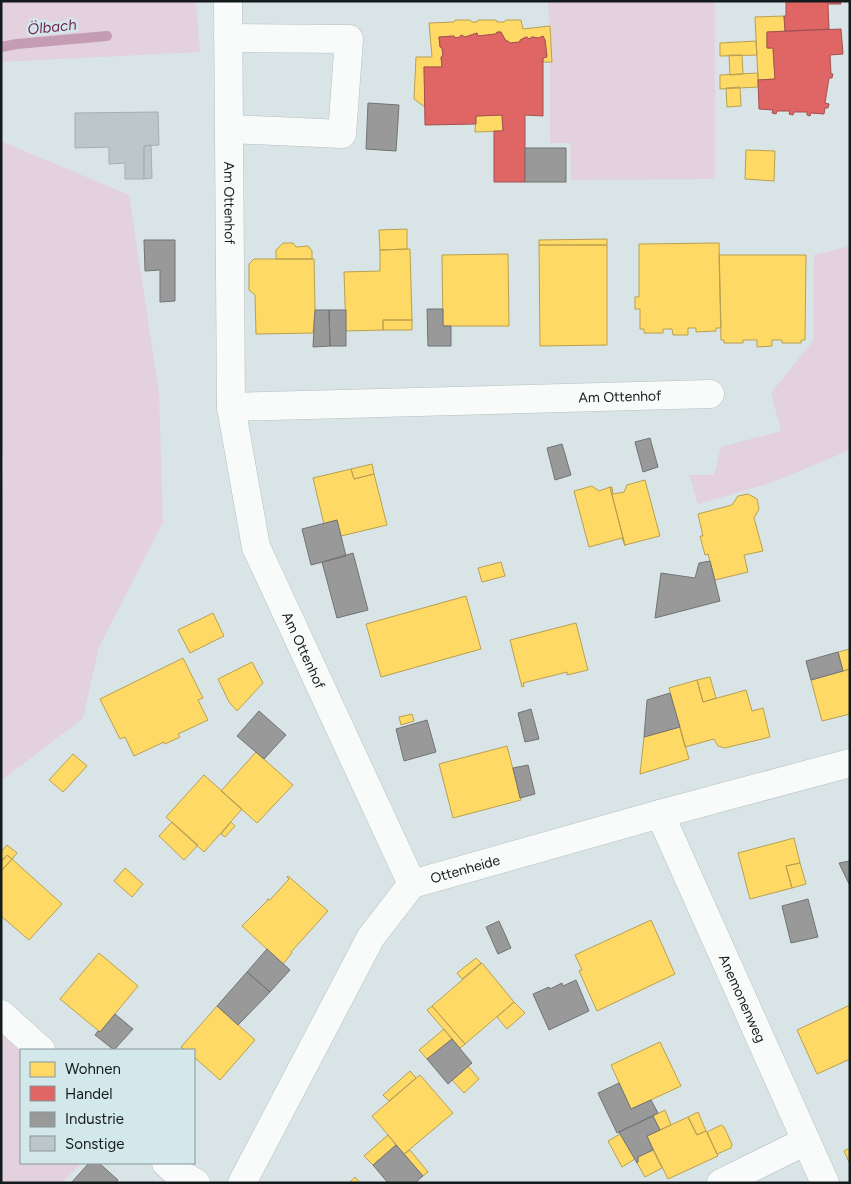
<svg xmlns="http://www.w3.org/2000/svg" width="851" height="1184" font-family="Figtree,sans-serif">
<style>
.green{fill:#e4d1de}
.homes{fill:#ffd966;stroke:#b8a050}
.shops{fill:#e06666;stroke:#a35050}
.industry{fill:#999;stroke:#717374}
.lines{fill:none;stroke-linecap:round;stroke-linejoin:round}
.stream{stroke:#c49db5;stroke-width:10}
.building{fill:#bdc6c8;stroke:#a6afb0}
.minor-casing{stroke:#b7c0c1;stroke-width:29}
.minor{stroke:#f9fbfb;stroke-width:28}
.labels{text-anchor:middle;dominant-baseline:central;stroke-width:5;stroke-linejoin:round;paint-order:stroke}
.street-label{font-size:14px;fill:#141b1c;stroke:#d3e8ea}
.water-label{font-size:15px;font-style:italic;fill:#722856;stroke:#d3e8ea}
</style>
<rect width="100%" height="100%" fill="#d8e4e5"/>
<path class="green" d="M1 1H196L200 52 1 62Z
M548 1H715V179L571 180 570 143H550V36Z
M1 141 129 195 159 393 163 522 99 647 83 718 1 781V512L4 461 1 447Z
M850 246V450L773 482 698 504 689 475H714L721 447 781 431 771 393 813 341 814 255Z
M1 1029 21 1050V1163H82L62 1183H1Z"/>
<path class="homes" d="M784 16 785 31 767 32V48H773L775 79 758 80 755 17Z
M455 20H470L472 22H477L478 20H496L497 22H504L506 20H521L523 29 550 26 552 62H543V58L547 56 545 40 543 36 539 38 532 37 529 39 527 37H524L520 42 510 43 508 41H506L501 32H497L496 34 478 36 477 33 465 37 461 35 460 37 455 38 454 36 439 37 440 47 442 48 443 56 441 57 442 67H424L425 107 414 99 416 57H432L429 23 454 22Z
M756 41 757 55 720 56V43Z
M729 55H742L743 74 730 75Z
M758 73V87L720 89V75Z
M740 87 741 106 727 107 726 88Z
M502 115 503 131 475 132 476 116Z
M746 150 775 151 774 181 745 179Z
M407 229V249L380 250 379 230Z
M607 239V245H539V240Z
M283 243H293L296 247 308 246 312 251V259H276V250Z
M719 243 721 328H716V331L696 332V328H688V335H673L672 329H663V333H644V329H640V309H635V297H639V244Z
M539 245H607V345L540 346Z
M410 249 412 320H383V330L346 331 344 272 380 271V250Z
M508 254 509 326H443L442 255Z
M719 255H806L805 340H801V343H782V340H772V346L757 347V340H743V343H724V340H721Z
M254 259H314L315 310 313 333 256 334 255 295 249 290V264Z
M383 320H412V330H383Z
M372 464 374 474 354 479 351 469Z
M351 469 354 479 374 474 387 525 341 536 337 520 324 524 313 478Z
M645 480 660 536 625 545 610 487H612L613 494 624 492 627 485Z
M592 486 599 491 610 487 625 546 622 538 589 547 574 491Z
M748 494 757 499 759 509 754 518 763 551 744 555 748 572 715 580 708 554 705 555 700 536H703L698 514 732 505 738 496Z
M501 562 505 576 482 582 478 568Z
M466 596 481 649 381 677 366 624Z
M213 613 224 636 190 653 178 630Z
M576 623 588 670 567 675V672L523 683 524 686 522 687 510 640Z
M850 649V669L843 671 838 652Z
M183 658 203 698 198 700 208 720 178 734 180 737 165 744 164 742 134 756 125 737 120 739 100 699Z
M252 662 263 683 237 711 229 702 218 679Z
M850 669V714L822 721 811 680Z
M710 677 716 698 703 702 697 680Z
M697 680 703 702 746 690 752 711 763 708 770 737 725 748 718 746 714 739 685 747 669 688Z
M412 714 414 721 401 725 399 717Z
M680 727 689 759 640 774 644 737Z
M507 746 521 800 453 818 439 764Z
M256 752 293 785 257 823 221 791Z
M73 754 87 766 63 792 49 780Z
M204 775 242 809 204 852 166 817Z
M172 822 198 845 184 860 159 836Z
M231 822 235 826 225 837 221 834Z
M794 838 800 863 786 866 792 888 750 899 738 853Z
M7 845 17 853 12 859 7 855 1 862V852Z
M7 855 12 859 1 871V862Z
M12 859 62 904 29 940 1 916V871Z
M800 863 806 884 792 888 786 866Z
M125 868 143 884 132 897 114 881Z
M288 876 328 911 291 952 292 953 283 964 242 926 268 900 267 899 270 900 289 879 287 877Z
M651 920 675 974 597 1011 579 971 582 970 575 955Z
M99 953 138 986 100 1032 60 999Z
M476 958 481 963 462 979 457 973Z
M482 963 514 1002 465 1044 432 1006Z
M514 1002 525 1013 507 1029 497 1017Z
M850 1005V1059L817 1074 797 1030Z
M217 1006 255 1040 220 1080 194 1057V1050H185L181 1047Z
M432 1006 465 1044 460 1048 427 1010Z
M444 1029 452 1039 427 1059 419 1050Z
M660 1042 681 1086 631 1109 611 1065Z
M468 1066 479 1079 464 1093 452 1080Z
M410 1071 416 1078 389 1101 383 1095Z
M420 1075 453 1113 404 1154 372 1116Z
M665 1110 671 1125 660 1130 653 1116Z
M698 1112 706 1131 697 1135 688 1117Z
M688 1117 697 1135 706 1131 718 1156 668 1179 647 1136Z
M721 1125 724 1127 732 1144 731 1148 717 1154 707 1132Z
M620 1134 635 1159 622 1167 608 1141Z
M388 1135 396 1145 373 1165 364 1156Z
M850 1148V1164L844 1151Z
M410 1150 428 1172 423 1176 404 1154Z
M653 1150 662 1168 645 1177 637 1163 638 1162V1157Z
M355 1177 360 1183H349Z"/>
<path class="shops" d="M786 1H840L841 4H828L829 29 785 31 784 16H786Z
M841 29 843 54 830 55 831 74H833L832 78H829L825 103 829 104 828 108H825L824 114 811 113 810 116 807 115V112H794L793 115 789 114 790 111H777L776 114 772 113 773 110 759 109 758 80 775 79 773 48H767V32Z
M497 32H501L506 41H508L510 43 520 42V40L527 37 529 39 532 37 539 38 543 36 545 40 547 57 543 58V116L525 115V182H494V131H503L502 115 476 116V124L425 125 424 67H442L441 57 443 56 442 48 440 47 439 37 454 36 455 38 460 37 461 35 465 37 477 33 478 36 496 34Z"/>
<path class="industry" d="M368 103 399 105 396 151 366 149Z
M525 148H566V182H525Z
M144 240H175V301L160 302V270L145 271Z
M427 309H443V326H451V346H428Z
M315 310H329L330 346 313 347Z
M329 310H346V346H330Z
M650 438 658 467 643 472 635 442Z
M562 444 571 475 555 480 547 448Z
M337 520 346 556 311 565 302 529Z
M353 553 368 610 337 618 322 562Z
M710 561 720 601 655 618 661 573 695 578 699 563Z
M838 652 843 671 811 680 806 661Z
M670 693 680 727 644 737 647 700Z
M531 709 539 739 525 742 518 713Z
M259 711 286 735 264 759 237 736Z
M427 720 436 752 404 761 396 729Z
M528 765 535 794 520 798 513 768Z
M850 861V886L839 863Z
M808 899 818 937 791 943 782 906Z
M499 921 511 948 498 954 486 927Z
M267 949 290 970 270 992 247 972Z
M247 972 270 992 238 1025 217 1006Z
M576 980 589 1011 549 1030 533 994 549 987 550 989 562 983 563 986Z
M115 1014 133 1029 114 1050 95 1035 98 1031 100 1032Z
M452 1039 472 1063 448 1084 427 1059Z
M619 1083 631 1109 651 1100 658 1113 617 1133 598 1093Z
M653 1116 660 1130 647 1136 653 1150 638 1157V1162L637 1163 619 1132Z
M396 1145 423 1176 415 1183H388L373 1165Z
M89 1163H99L118 1180 116 1183H71Z"/>
<g class="lines">
<path class="stream" d="M1 47 17 44 107 36"/>
</g>
<path class="building" d="M158 112 159 145 144 146V179H125V163L109 164V147L75 148V113Z
M151 145 152 178 144 179V146Z"/>
<g class="lines">
<g class="minor-casing">
<g id="minor">
<path id="s1" d="M228 1 231 407 256 547 412 884"/>
<path d="M228 38 349 39 342 134 229 129"/>
<path id="s2" d="M231 407 710 394"/>
<path id="s3" d="M660 814 825 1183"/>
<path d="M1 1014 41 1050"/>
<path d="M166 1163 177 1173 196 1183"/>
<path id="s4" d="M242 1183 371 937 412 884 660 814 850 763"/>
<path d="M721 1183 806 1141"/>
</g>
</g>
<use href="#minor" class="minor"/>
</g>
<g class="labels">
<g class="street-label">
<text stroke="none"><textPath href="#s1" startOffset="202">Am Ottenhof</textPath></text>
<text stroke="none"><textPath href="#s2" startOffset="389">Am Ottenhof</textPath></text>
<text stroke="none"><textPath href="#s1" startOffset="662">Am Ottenhof</textPath></text>
<text stroke="none"><textPath href="#s4" startOffset="400">Ottenheide</textPath></text>
<text stroke="none"><textPath href="#s3" startOffset="202">Anemonenweg</textPath></text>
</g>
<g class="water-label">
<text transform="translate(52 27) rotate(-6)">Ölbach</text>
</g>
</g>
<rect width="851" height="1184" fill="none" stroke="#141b1c" stroke-width="5"/>
<rect x="20" y="1049" width="175" height="115" fill="#d3e8ea" stroke="#879698"/>
<rect x="30" y="1062" width="25" height="15" fill="#ffd966" stroke="#879698"/>
<text x="65" y="1074" font-size="15" fill="#141b1c">Wohnen</text>
<rect x="30" y="1086" width="25" height="15" fill="#e06666" stroke="#879698"/>
<text x="65" y="1099" font-size="15" fill="#141b1c">Handel</text>
<rect x="30" y="1112" width="25" height="15" fill="#999999" stroke="#879698"/>
<text x="65" y="1124" font-size="15" fill="#141b1c">Industrie</text>
<rect x="30" y="1136" width="25" height="15" fill="#bdc6c8" stroke="#879698"/>
<text x="65" y="1149" font-size="15" fill="#141b1c">Sonstige</text>
</svg>
